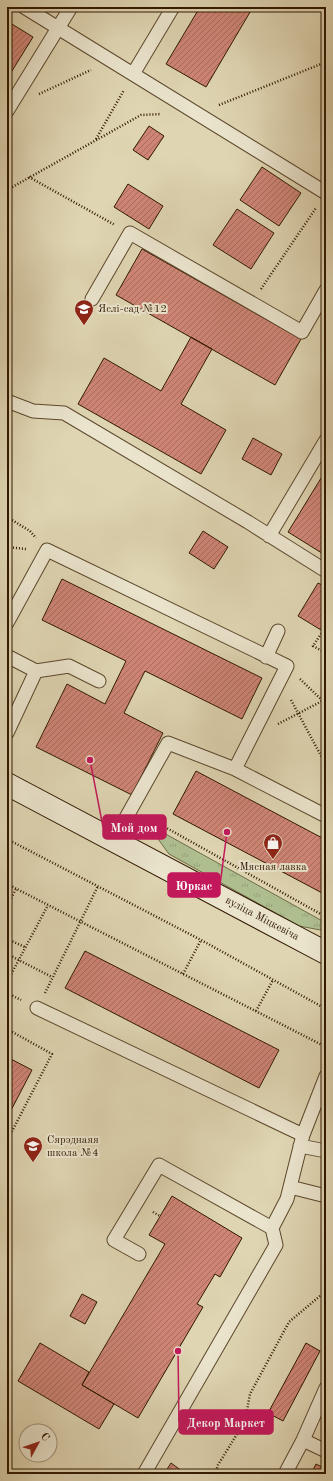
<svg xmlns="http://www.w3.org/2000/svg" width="333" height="1481" font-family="'Old Standard TT',serif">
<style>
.grass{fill:url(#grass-tufts);stroke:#6f6b48}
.building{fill:url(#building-hatch);stroke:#301800}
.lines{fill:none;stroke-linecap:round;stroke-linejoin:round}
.lane-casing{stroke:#5c472c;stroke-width:15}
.secondary-casing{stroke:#301800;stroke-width:24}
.path{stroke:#301800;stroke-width:2.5;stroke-dasharray:1 2;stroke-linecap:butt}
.lane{stroke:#eae4cd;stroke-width:13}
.secondary{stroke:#eae4cd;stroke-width:22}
.labels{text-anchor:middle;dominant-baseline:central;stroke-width:4;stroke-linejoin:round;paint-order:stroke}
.poi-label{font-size:11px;fill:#301800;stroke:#eae4cd;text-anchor:start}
.street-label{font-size:11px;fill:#301800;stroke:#eae4cd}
.leader{fill:none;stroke:#c2185b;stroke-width:1.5}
.callout-dot{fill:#c2185b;stroke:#eae4cd;stroke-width:1.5}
.callout{fill:#c2185b;stroke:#c2185b;stroke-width:1.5}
.callout-label{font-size:12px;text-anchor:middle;font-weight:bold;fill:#fff}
</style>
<defs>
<pattern id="grass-tufts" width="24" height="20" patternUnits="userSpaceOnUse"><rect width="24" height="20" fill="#aebe8f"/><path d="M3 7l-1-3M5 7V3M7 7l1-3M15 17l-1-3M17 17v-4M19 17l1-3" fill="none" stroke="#96a37a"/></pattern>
<pattern id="building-hatch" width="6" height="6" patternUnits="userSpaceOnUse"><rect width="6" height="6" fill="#cf8576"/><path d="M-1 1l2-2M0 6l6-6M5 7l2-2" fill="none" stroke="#a86c5e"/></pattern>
</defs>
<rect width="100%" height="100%" fill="#dfd5b2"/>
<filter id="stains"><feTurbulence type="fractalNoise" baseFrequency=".005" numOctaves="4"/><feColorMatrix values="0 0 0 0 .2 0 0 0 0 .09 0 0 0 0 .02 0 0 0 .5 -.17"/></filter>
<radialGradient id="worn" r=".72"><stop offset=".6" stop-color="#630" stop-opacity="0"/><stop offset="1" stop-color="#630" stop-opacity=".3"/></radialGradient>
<path class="grass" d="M162 832 326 923V931L299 926 169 854 158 839Z"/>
<path class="building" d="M200 7H253L206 87 166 64Z
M7 21 33 37 7 79Z
M149 126 164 136 148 160 133 150Z
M262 167 301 193 279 226 240 200Z
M128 184 163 206 149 229 114 207Z
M237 209 274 233 251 269 213 245Z
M142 249 301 339 275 385 116 295Z
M191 337 212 349 181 404 226 430 201 474 78 404 104 358 161 391Z
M253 438 282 454 271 475 242 459Z
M326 470V553L325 555 288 532Z
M203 531 228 547 214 569 189 553Z
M62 579 262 678 242 719 145 671 124 713 163 733 132 795 36 747 67 684 105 704 126 661 42 620Z
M318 583 326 587V633L298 616Z
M196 771 326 840V895L173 814Z
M85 951 279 1050 259 1088 65 988Z
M7 1057 32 1070 7 1118Z
M172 1196 242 1238 220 1277 215 1274 197 1304 203 1307 138 1418 82 1385 165 1244 149 1235Z
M82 1294 97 1302 85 1324 70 1316Z
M40 1343 89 1372 82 1385 114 1404 99 1429 18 1381Z
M306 1343 320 1351 283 1421 268 1413Z
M171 1463 186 1474H164Z
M316 1464 326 1469V1474H311Z"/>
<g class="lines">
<g class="lane-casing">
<path id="lane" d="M24 7 326 193
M133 74 173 7
M7 111 71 7
M92 299 130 233 302 332 326 290
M7 401 33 411 64 413 248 522 326 571
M269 536 326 440
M7 623 47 550 287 666 235 769
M7 656 36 671 69 666 99 681
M266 657 278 631
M7 733 36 671
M113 841 168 743 235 769 326 816
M37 1008 303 1135
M300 1146 326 1151
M290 1187 326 1196
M139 1254 114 1240 159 1165 272 1228
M303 1440 326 1451
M144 1474 276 1245 272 1228 287 1199 303 1135 326 1076
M285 1474 303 1440 326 1388"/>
</g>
<g class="secondary-casing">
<path id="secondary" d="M7 784 326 953"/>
</g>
<path class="path" d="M39 94 91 70
M219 105 326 62
M96 139 124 90
M29 177 115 225
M7 190 141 115 161 114
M261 289 316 208
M7 517 30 531 36 538
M7 547 26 549
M323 631 313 646 326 653
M300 679 326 704
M291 700 326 765
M278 724 326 699
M144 823 163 826 326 917
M7 839 201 940 326 1009
M7 884 326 1047
M7 906 16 889
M7 939 25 947
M7 954 52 977
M183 974 201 940
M7 982 48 905
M7 993 21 1000
M45 993 98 886
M256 1011 273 980
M7 1029 52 1054 7 1141
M153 1212 160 1216
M215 1474 218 1465 245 1421 250 1394 289 1322 326 1291"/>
<use href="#lane" class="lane"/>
<use href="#secondary" class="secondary"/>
</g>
<defs>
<g id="school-pin" transform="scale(1)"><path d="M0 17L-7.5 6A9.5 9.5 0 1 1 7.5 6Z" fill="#8f2418" stroke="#eae4cd"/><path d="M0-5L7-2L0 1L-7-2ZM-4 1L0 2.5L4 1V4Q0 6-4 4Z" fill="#fff"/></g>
<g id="shop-pin" transform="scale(1)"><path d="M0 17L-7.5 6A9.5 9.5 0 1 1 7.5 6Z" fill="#8f2418" stroke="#eae4cd"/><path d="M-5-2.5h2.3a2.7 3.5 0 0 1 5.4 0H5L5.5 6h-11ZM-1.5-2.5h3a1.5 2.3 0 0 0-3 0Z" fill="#fff"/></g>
</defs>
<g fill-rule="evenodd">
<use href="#school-pin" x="84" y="309"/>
<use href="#shop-pin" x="273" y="843"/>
<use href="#school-pin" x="33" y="1146"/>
</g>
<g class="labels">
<g class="poi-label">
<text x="98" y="309">Яслі-сад №12</text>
<text x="273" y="867" text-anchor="middle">Мясная лавка</text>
<text x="47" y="1140">Сярэднаяя<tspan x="47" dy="13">школа №4</tspan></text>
</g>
<g class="street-label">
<text transform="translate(262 919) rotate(28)">вуліца Міцкевіча</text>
</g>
</g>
<path class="leader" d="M90 760L103 827M227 832L220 885M178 1351L179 1422"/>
<g class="callout-dot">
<circle cx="90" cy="760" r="4"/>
<circle cx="227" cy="832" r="4"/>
<circle cx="178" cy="1351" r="4"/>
</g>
<g class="callout">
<rect x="103" y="815" width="63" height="24" rx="4"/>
<rect x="168" y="873" width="52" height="24" rx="4"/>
<rect x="179" y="1410" width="94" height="24" rx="4"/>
</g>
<g class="callout-label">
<text x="134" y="832">Мой дом</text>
<text x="194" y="890">Юркас</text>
<text x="226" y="1427">Декор Маркет</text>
</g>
<rect width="333" height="1481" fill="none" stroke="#dfd5b2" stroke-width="24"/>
<rect x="8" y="8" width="317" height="1465" fill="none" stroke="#301800" stroke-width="2"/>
<rect x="12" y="12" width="309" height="1457" fill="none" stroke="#301800"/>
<g transform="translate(38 1443) rotate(50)"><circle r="19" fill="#eae4cd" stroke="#a0927b"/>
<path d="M0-3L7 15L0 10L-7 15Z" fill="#8f2418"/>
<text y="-6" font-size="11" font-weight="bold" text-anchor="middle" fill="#301800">С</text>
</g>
<rect width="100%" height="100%" filter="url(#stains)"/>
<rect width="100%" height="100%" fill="url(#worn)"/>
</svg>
